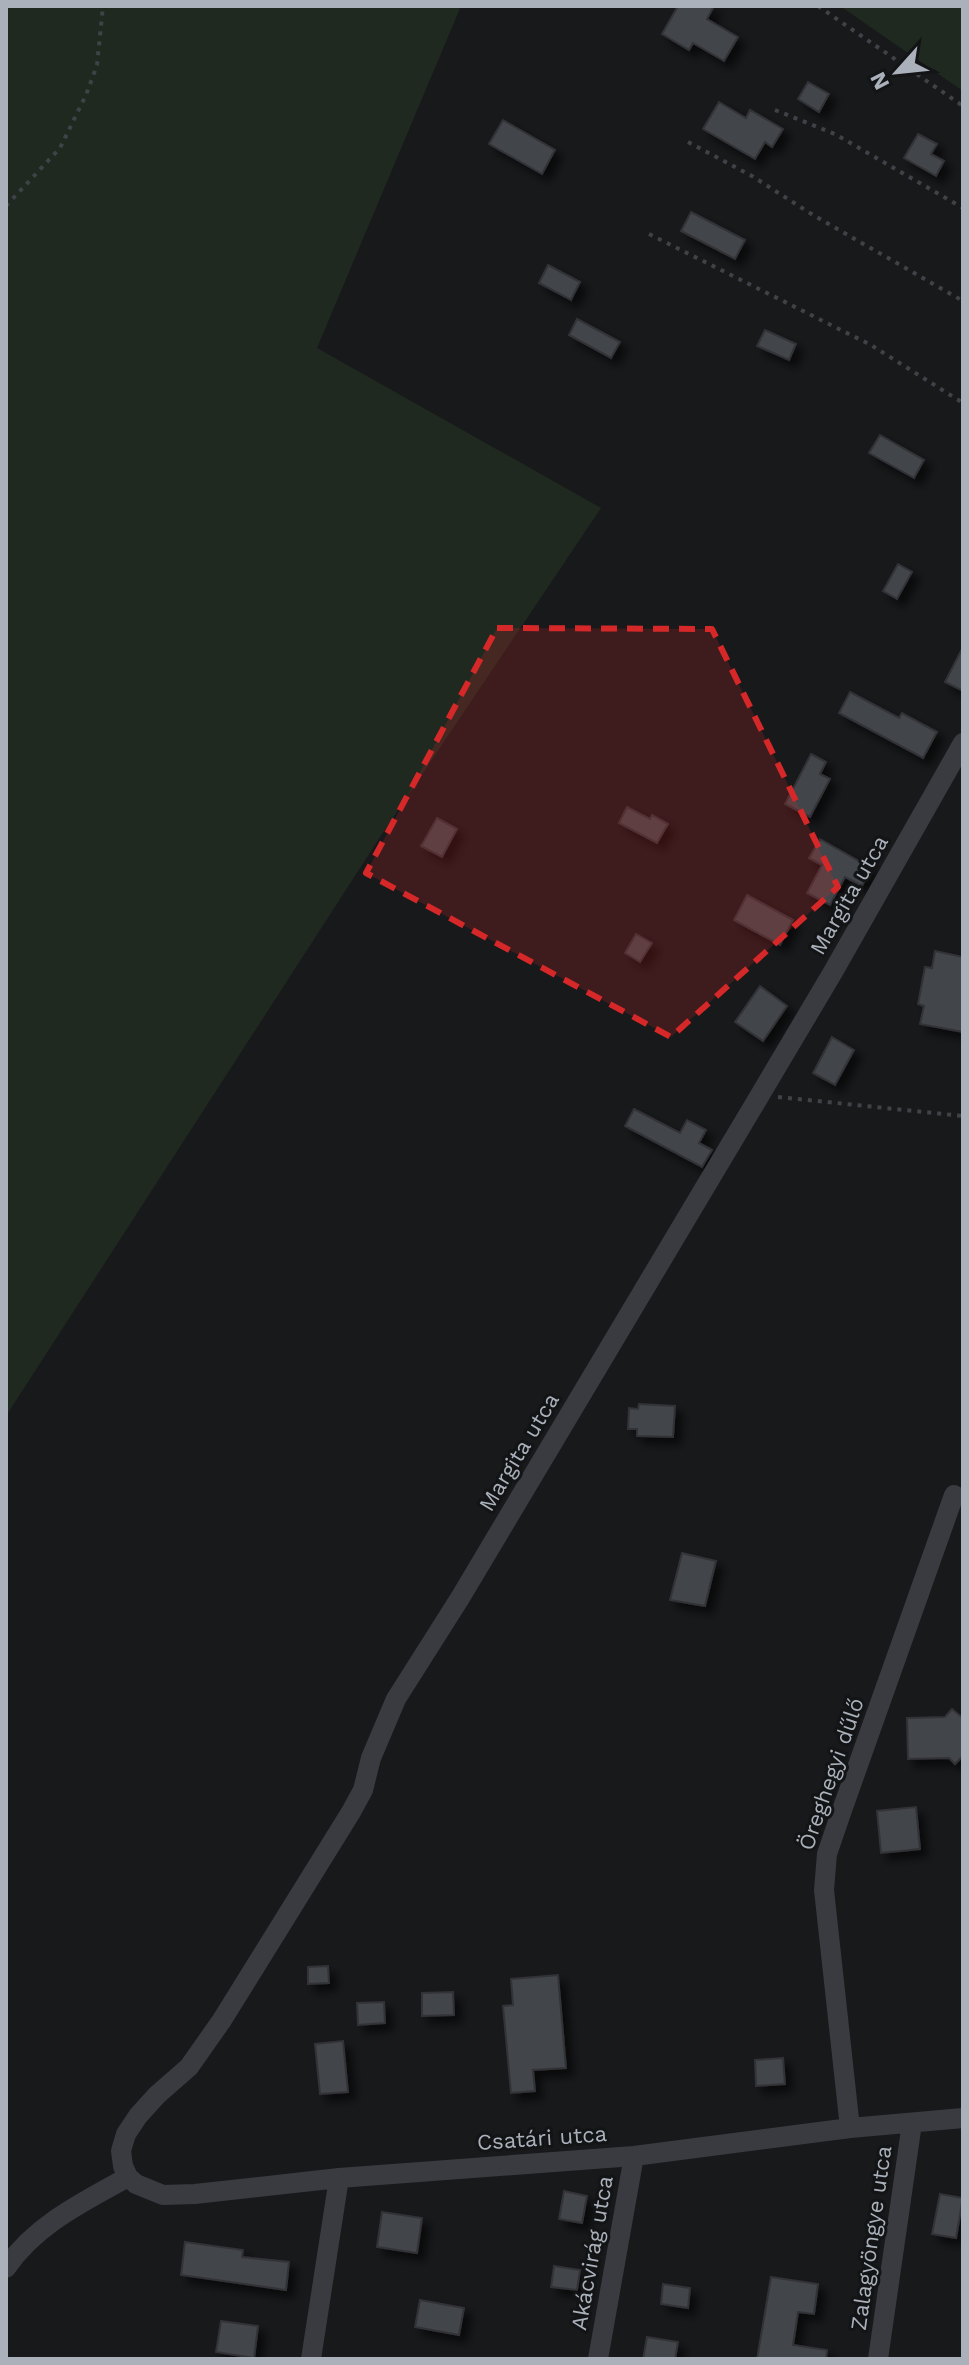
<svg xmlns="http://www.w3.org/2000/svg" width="969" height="2365" font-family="'Work Sans',sans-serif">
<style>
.green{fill:#202920}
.building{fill:#424448;stroke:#323337;stroke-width:2;filter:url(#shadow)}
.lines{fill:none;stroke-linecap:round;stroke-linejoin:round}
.path{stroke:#3f4247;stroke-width:4;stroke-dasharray:4 6;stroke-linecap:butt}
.minor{stroke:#393b40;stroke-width:20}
.marked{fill:#d62828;fill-opacity:0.2;stroke:#d62828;stroke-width:6;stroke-dasharray:16 10;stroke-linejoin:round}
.labels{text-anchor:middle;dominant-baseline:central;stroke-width:6;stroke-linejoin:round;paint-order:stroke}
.street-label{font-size:22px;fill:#aab1bb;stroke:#131416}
</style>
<defs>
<filter id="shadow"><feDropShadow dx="7" dy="7" stdDeviation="4" flood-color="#0009"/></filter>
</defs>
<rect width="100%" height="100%" fill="#18191b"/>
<path class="green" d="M6 6H461L317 348 601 508 382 834 6 1416Z
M840 6H963V91Z"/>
<path class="building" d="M678 6H714L707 19 738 37 724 61 693 43 689 50 662 34Z
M808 82 829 94 819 112 798 99Z
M719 102 746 118 750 110 783 129 772 147 765 142 755 159 703 129Z
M503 120 555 150 542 174 489 144Z
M918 134 937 144 931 154 944 161 936 176 904 158Z
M691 212 745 240 735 259 681 231Z
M548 265 580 282 571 300 539 283Z
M577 319 620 342 611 358 569 335Z
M765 330 796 344 789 360 757 346Z
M880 435 924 460 914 478 869 453Z
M898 564 912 572 897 599 883 591Z
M963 647V691L945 682Z
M850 692 899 718 902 713 937 732 923 758 839 713Z
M811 754 826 762 820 774 830 779 810 817 785 804Z
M627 807 650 819 652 815 668 824 657 843 619 823Z
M437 818 457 829 442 857 421 846Z
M820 839 871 868 862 886 845 877 830 905 807 893 822 865 809 858Z
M747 895 793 920 780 945 734 920Z
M636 934 652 943 640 962 625 953Z
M935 951 963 957V1032L920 1024 924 1006 918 1004 925 967 932 968Z
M760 986 787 1006 763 1041 735 1022Z
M832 1037 854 1050 835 1085 813 1073Z
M634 1109 680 1133 687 1120 706 1130 699 1143 712 1150 702 1167 625 1126Z
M639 1404 675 1406 673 1437 637 1436V1429H628L629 1408 638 1409Z
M682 1553 716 1561 705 1606 670 1600Z
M952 1709 963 1718V1756L955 1764 949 1758 908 1759 907 1718 945 1717Z
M916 1807 920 1849 881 1853 877 1811Z
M328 1966 329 1983 308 1984V1967Z
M558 1975 566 2068 533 2070 535 2091 511 2093 503 2006 513 2005 511 1979Z
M453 1992 454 2015 422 2016V1993Z
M384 2002 385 2023 358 2025 357 2003Z
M343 2041 348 2092 320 2094 315 2044Z
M783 2058 785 2084 756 2086 755 2060Z
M564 2191 587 2196 582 2223 559 2219Z
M940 2194 963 2198 956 2238 932 2234Z
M382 2212 422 2218 417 2253 377 2247Z
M185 2242 243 2250 242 2257 289 2262 286 2290 181 2275Z
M554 2266 580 2270 577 2290 551 2287Z
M771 2277 818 2284 814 2314 798 2312 793 2345 827 2350 826 2359H757Z
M663 2284 690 2288 688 2308 661 2304Z
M420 2300 464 2308 459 2335 415 2327Z
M221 2321 258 2326 254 2358 216 2352Z
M647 2337 678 2342 675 2359H643Z"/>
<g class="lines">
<path class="path" d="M818 6 963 106
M775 110 835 134 963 208
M688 142 752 176 813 215 963 301
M6 206 60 148 86 95 97 65 103 6
M649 234 871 345 963 403
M778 1097 963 1116"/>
<path class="minor" d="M963 743 833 972 760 1095 460 1598 396 1699 371 1758 363 1790 351 1812 222 2020 189 2067 157 2095 138 2116 126 2134 121 2151 123 2166 128 2177 136 2184 163 2195 195 2194 339 2178 634 2156 850 2128 963 2118
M850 2128 824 1890 827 1854 841 1813 954 1495
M6 2268C35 2225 83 2202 128 2177
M311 2359 339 2178
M598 2359 634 2156
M878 2359 912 2123"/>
</g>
<path class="marked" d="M497 628 712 629 838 887 671 1037 366 873Z"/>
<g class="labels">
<g class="street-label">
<text transform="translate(849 895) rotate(-60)">Margita utca</text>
<text transform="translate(519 1452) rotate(-59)">Margita utca</text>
<text transform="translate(831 1774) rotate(-71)">Öreghegyi dűlő</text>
<text transform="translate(542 2138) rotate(-4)">Csatári utca</text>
<text transform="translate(871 2238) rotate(-82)">Zalagyöngye utca</text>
<text transform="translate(592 2253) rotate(-80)">Akácvirág utca</text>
</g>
</g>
<rect width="969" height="2365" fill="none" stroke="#aab1bb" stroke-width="16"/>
<g transform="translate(897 72) rotate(243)" stroke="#131416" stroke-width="6" paint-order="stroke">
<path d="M0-6L14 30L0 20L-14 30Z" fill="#aab1bb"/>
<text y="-12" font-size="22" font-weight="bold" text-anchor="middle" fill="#aab1bb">N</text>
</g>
</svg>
